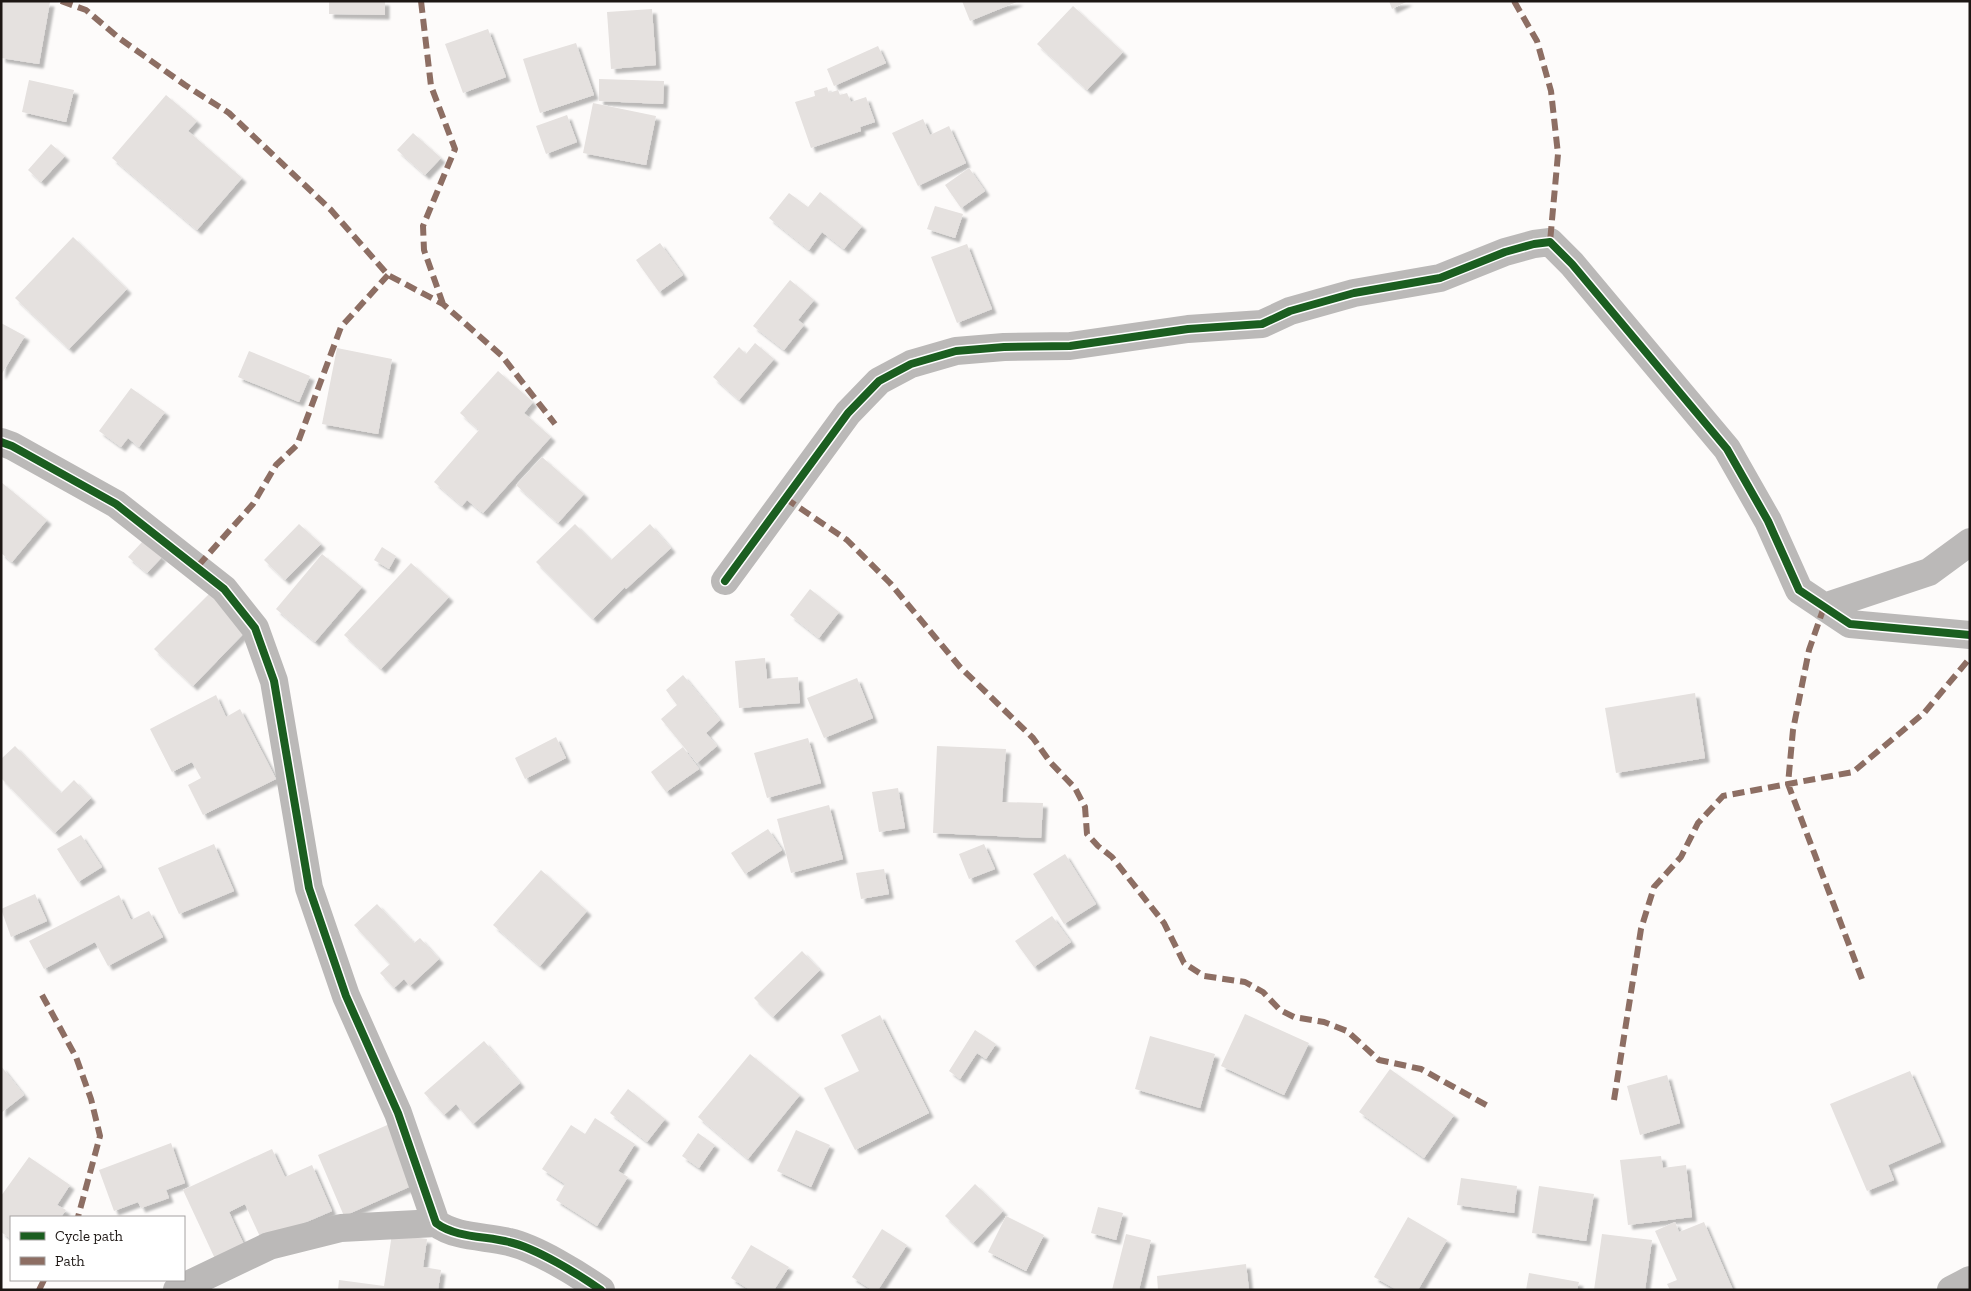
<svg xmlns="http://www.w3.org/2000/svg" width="1971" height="1291" font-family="'Zilla Slab',serif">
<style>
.building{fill:#e5e1df;filter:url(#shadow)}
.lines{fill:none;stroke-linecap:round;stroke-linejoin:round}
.minor{stroke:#bbb9b8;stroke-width:28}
.quiet{stroke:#8d6e63;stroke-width:6;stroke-dasharray:12 6;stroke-linecap:butt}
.cycleway-casing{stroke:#fff;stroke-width:11}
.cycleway{stroke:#1b5e20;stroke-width:8}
</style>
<defs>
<filter id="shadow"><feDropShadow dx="4.5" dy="4.5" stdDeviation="1" flood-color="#0004"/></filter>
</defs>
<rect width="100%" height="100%" fill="#fdfbfa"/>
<path class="building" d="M1 1 50 2 39 64 1 58Z
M329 1H385V15L329 14Z
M962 1H1019L970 21Z
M1389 1H1408L1392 9Z
M1073 6 1123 52 1087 90 1037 44Z
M652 9 656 65 611 69 607 12Z
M488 29 506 77 463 93 445 44Z
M576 43 594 95 540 113 523 59Z
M878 46 886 63 834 86 827 69Z
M599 79 664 81 663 104 599 101Z
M29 80 74 90 66 122 22 112Z
M827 87 829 93 838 90 840 95 847 93 851 102 866 97 875 122 860 127 861 131 811 148 795 102 815 96 814 91Z
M166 95 197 121 188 131 242 178 197 230 112 158Z
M593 103 656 116 646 165 583 153Z
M567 115 577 142 546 154 536 126Z
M923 119 930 135 949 126 966 163 918 186 892 133Z
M413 133 441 158 425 175 397 150Z
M51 144 65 156 41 182 28 170Z
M969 168 985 191 961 208 945 185Z
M820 192 862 226 844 249 822 232 809 250 769 218 789 193 808 207Z
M935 206 963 214 955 238 927 229Z
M73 237 127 289 69 349 15 298Z
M660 243 683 275 659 292 636 260Z
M967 244 992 309 957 323 931 257Z
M790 280 814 300 798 320 804 325 784 350 753 326Z
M1 323 25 336 1 375Z
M755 343 774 359 739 400 713 377 739 347 746 354Z
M337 348 392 359 378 434 322 424Z
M249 351 310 376 299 402 238 377Z
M498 371 533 402 524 413 551 437 483 513 467 500 462 506 434 482 479 430 460 413Z
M131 388 165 412 139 447 128 438 121 447 99 431Z
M542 457 584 494 558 523 516 485Z
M1 482 47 520 12 562 1 553Z
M299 524 321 544 285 580 264 560Z
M575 524 611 560 650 524 671 548 626 589 625 587 593 619 536 562Z
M143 541 162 557 147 573 128 557Z
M382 547 396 556 389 569 374 560Z
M322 554 362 587 315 642 276 609Z
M411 563 449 597 381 669 344 635Z
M810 589 839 612 819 638 790 615Z
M210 593 248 629 193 686 154 649Z
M765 658 767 679 798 677 800 703 739 708 735 661Z
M683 675 720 720 706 733 717 746 697 763 661 719 677 705 666 690Z
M857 678 873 718 824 738 807 698Z
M1695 693 1705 758 1616 773 1605 708Z
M216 695 226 717 240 709 276 779 203 815 188 785 201 778 192 762 172 772 150 729Z
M556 737 566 758 525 779 515 758Z
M808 738 821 783 767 798 754 753Z
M15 746 61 793 74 780 91 798 55 833 1 778V759Z
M937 746 1006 749 1002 802 1043 803 1041 838 933 833Z
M683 747 699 769 666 792 651 772Z
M898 788 905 828 879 832 872 792Z
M829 805 843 859 791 873 777 819Z
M768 829 782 850 745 874 731 853Z
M81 835 102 867 78 882 57 849Z
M214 844 234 891 179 914 158 868Z
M984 844 995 869 969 879 959 854Z
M1065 854 1096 904 1064 924 1033 874Z
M884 869 889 894 861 899 856 873Z
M541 870 587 911 540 966 493 925Z
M35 894 47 921 11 937 1 909Z
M119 895 131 920 149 911 163 937 108 966 95 942 44 969 29 941Z
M377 904 414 943 420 938 439 959 410 986 404 979 394 988 380 973 390 964 354 925Z
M1052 916 1071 942 1034 967 1015 941Z
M802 951 820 970 773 1017 754 998Z
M1245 1014 1309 1043 1284 1095 1221 1066Z
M880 1015 929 1113 855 1150 824 1088 859 1071 841 1035Z
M975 1030 996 1044 986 1059 977 1053 960 1079 949 1071Z
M1150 1036 1215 1054 1200 1108 1135 1089Z
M484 1041 520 1083 473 1124 456 1104 444 1115 424 1093Z
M750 1054 800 1095 748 1159 698 1117Z
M1 1066 24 1095 1 1113Z
M1390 1069 1454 1115 1424 1158 1359 1112Z
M1910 1071 1941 1142 1888 1165 1894 1180 1867 1191 1830 1104Z
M1667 1075 1680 1123 1640 1135 1627 1086Z
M628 1089 665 1119 647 1142 610 1113Z
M595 1118 635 1144 618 1171 628 1177 597 1226 556 1200 565 1184 542 1169 571 1125 585 1134Z
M392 1123 418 1183 344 1216 318 1155Z
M796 1130 830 1145 811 1187 777 1171Z
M698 1133 715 1145 699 1168 682 1156Z
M171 1143 185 1183 166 1190 169 1198 141 1208 138 1202 114 1211 99 1170Z
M272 1149 285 1177 312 1165 332 1211 262 1241 245 1204 229 1212 246 1249 217 1263 183 1190Z
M1661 1156 1663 1168 1686 1165 1692 1217 1628 1225 1620 1160Z
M29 1157 70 1185 57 1205 66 1210 61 1217H11V1239L1 1232V1196Z
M1461 1178 1517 1186 1514 1213 1457 1205Z
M975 1184 1003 1211 973 1243 945 1216Z
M1539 1186 1594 1194 1586 1241 1532 1233Z
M1098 1207 1123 1213 1116 1240 1091 1233Z
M1006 1216 1044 1235 1026 1271 988 1252Z
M1408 1217 1447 1240 1418 1290H1397L1374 1277Z
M1675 1222 1679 1232 1704 1222 1733 1290H1670L1667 1284 1677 1280 1655 1231Z
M882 1229 907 1245 878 1290H872L852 1277Z
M392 1234 427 1239 423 1267 441 1270 438 1290H338L339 1280 384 1286Z
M1126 1234 1151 1240 1139 1290H1112Z
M1602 1234 1652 1240 1645 1290H1594Z
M751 1245 789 1267 774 1290H750L731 1278Z
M1246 1264 1249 1290H1158L1157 1276Z
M1529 1273 1579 1282 1577 1290H1526Z"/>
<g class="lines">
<path class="minor" d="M1 442 12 446 116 504 224 589 255 628 274 681 309 888 346 996 398 1113 436 1223C456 1238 486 1236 509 1242 536 1248 578 1274 601 1290
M725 581 848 413 879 381 911 364 956 351 1004 347 1070 346 1188 329 1262 324 1290 311 1354 293 1440 278 1505 252 1534 244 1550 242 1572 264 1727 449 1768 521 1799 590 1850 624 1970 635
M1824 607 1929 572 1970 542
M177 1290 269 1246 341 1228 436 1223
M1951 1290 1970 1280"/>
<path class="quiet" d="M61 1 86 10 119 38 185 85 229 113 331 210 388 275 443 304 502 356 555 424
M421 1 431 86 455 149 423 226 424 250 443 304
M1514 1 1537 41 1551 91 1558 154 1550 242
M785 498 847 540 890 583 960 667 1033 738 1051 763 1075 788 1085 807 1087 834 1098 846 1112 857 1164 923 1184 963 1204 976 1245 982 1263 992 1280 1010 1294 1017 1324 1022 1347 1031 1379 1060 1421 1069 1488 1106
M198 566 253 504 276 465 297 445 341 327 388 275
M1824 607 1809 650 1793 730 1788 784 1862 979
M42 995 76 1057 91 1099 100 1136 78 1217
M1614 1100 1641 929 1654 887 1681 857 1698 823 1723 796 1853 772 1924 713 1970 658
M39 1290 44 1280"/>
<g class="cycleway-casing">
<path id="cycleway" d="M1 442 12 446 116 504 224 589 255 628 274 681 309 888 346 996 398 1113 436 1223C456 1238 486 1236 509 1242 536 1248 578 1274 601 1290
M725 581 848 413 879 381 911 364 956 351 1004 347 1070 346 1188 329 1262 324 1290 311 1354 293 1440 278 1505 252 1534 244 1550 242 1572 264 1727 449 1768 521 1799 590 1850 624 1970 635"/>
</g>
<use href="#cycleway" class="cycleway"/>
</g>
<rect width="1971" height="1291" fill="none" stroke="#1d1714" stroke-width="5"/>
<rect x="10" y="1216" width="175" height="65" fill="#ffffff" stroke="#a5a2a1"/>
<rect x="20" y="1232" width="25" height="8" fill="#1b5e20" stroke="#a5a2a1"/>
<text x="55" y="1241" font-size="15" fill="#1d1714">Cycle path</text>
<rect x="20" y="1257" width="25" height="8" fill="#8d6e63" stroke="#a5a2a1"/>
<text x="55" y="1266" font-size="15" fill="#1d1714">Path</text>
</svg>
